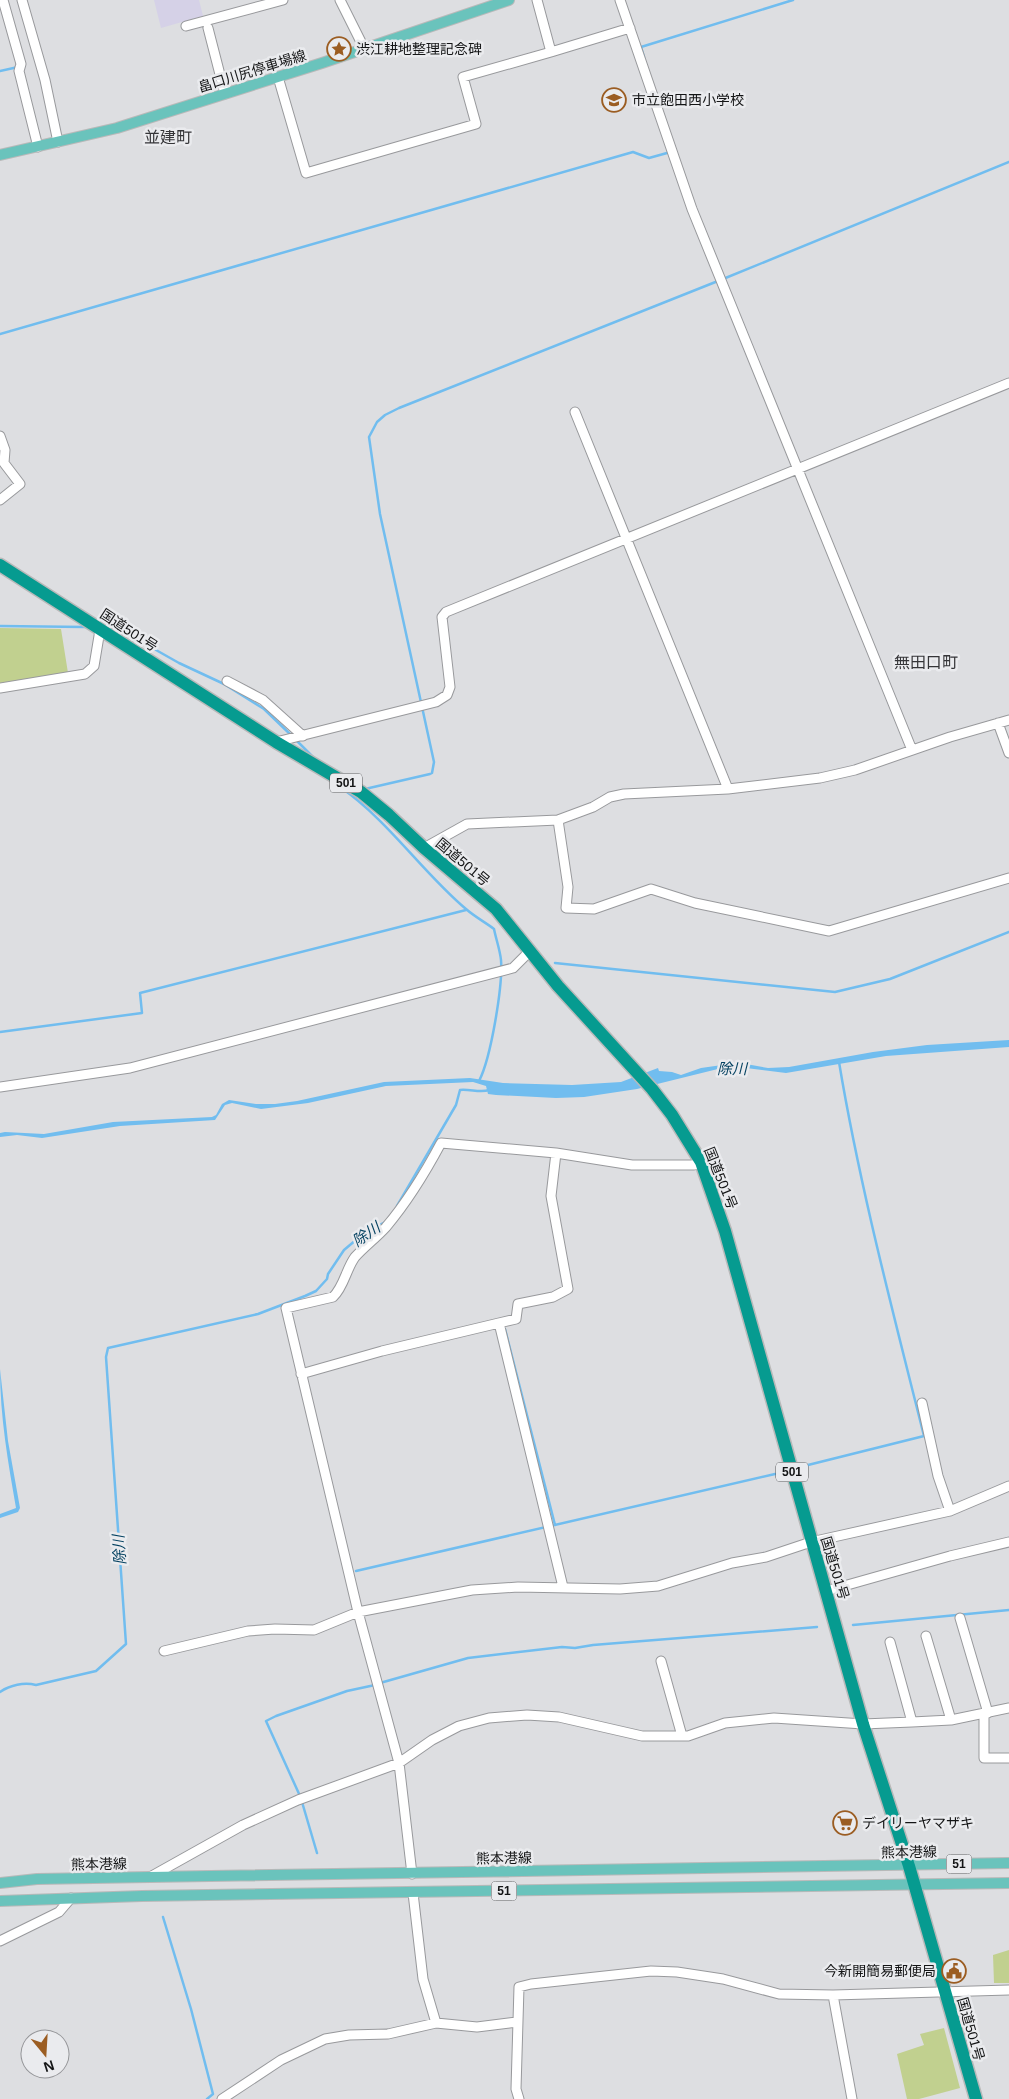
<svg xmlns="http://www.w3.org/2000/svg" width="1009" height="2099" font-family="Helvetica,'Noto Sans JP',sans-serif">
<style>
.education{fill:#d5d1e7}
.green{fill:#c1d08f}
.water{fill:#71bdef}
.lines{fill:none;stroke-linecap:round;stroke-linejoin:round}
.stream{stroke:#71bdef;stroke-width:2.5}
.minor-casing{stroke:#98999c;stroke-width:11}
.major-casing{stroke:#b8b9b9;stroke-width:12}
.highway-casing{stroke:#b8b9b9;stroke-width:15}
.minor{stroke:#fff;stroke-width:9}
.major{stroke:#6ac3bc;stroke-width:10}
.highway{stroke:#069b90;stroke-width:12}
.labels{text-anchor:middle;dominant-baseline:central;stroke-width:5;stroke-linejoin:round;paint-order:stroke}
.shield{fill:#eaebee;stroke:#545557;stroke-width:1}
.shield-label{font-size:12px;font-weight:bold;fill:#141516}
.poi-label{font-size:14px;fill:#141516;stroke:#eaebee;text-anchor:start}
.street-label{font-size:14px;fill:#141516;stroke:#eaebee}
.water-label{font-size:15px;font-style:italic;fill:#003f5f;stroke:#eaebee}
.quarter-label{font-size:16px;fill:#353538;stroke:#eaebee}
</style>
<rect width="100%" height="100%" fill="#dddee1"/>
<path class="education" d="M154 0H199L203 16 161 28Z"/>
<path class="green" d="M0 628 61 629 68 673 0 683Z
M1009 1950V1983H994L993 1955Z
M944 2028 960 2088 919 2099H907L897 2054 924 2045 920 2034Z"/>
<path class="water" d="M1009 1040V1047L886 1056 786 1073 730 1066 637 1089 584 1097 556 1098 496 1095 488 1094 486 1086 473 1082 386 1086 308 1103 261 1109 232 1103 225 1105 215 1120 120 1126 42 1138 17 1135 0 1137V1133L5 1132 44 1134 113 1122 212 1117 216 1115 222 1104 229 1100 256 1104H275L297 1101 384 1082 470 1078 503 1083 572 1085 621 1082 658 1068 659 1071 672 1072 681 1075 701 1068 729 1064H746L768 1068 789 1067 873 1052 927 1045Z
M0 1369 8 1441 20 1508 18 1512 0 1518V1514L16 1508C8 1462 0 1417 0 1369Z"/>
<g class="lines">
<path class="stream" d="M644 57 641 47 793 0
M0 71 18 67
M723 279 1009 162
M0 334 633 152 649 158 667 153 670 151
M0 626 85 627
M111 629 133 637 179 663 224 684 264 709 291 735
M295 739 314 758
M340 787C388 820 422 872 466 909 475 917 485 922 494 929 496 939 500 950 501 960 503 985 491 1058 479 1081L480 1082
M365 789 430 774 432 773 434 762 380 514 369 437 377 422 385 415 399 408 718 281
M555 963 835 992 890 979 1009 932
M0 1032 142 1013 140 993 466 910
M397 1206 456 1105 460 1090C470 1089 481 1093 489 1090
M505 1329 555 1525
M808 1465 924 1436C893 1312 860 1188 839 1062
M356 1571 775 1474
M853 1625 1009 1610
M380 1683 468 1658 562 1647 575 1648 593 1645 817 1627
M0 1692C10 1685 24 1682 36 1685L96 1671 126 1644 106 1357 108 1348 258 1314 305 1296 316 1291 327 1279 328 1274 344 1250 363 1234 387 1221
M300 1796 266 1721 276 1716 347 1691 375 1685
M302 1802 317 1853
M163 1917 191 2009 213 2094 207 2099"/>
<g class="minor-casing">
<path id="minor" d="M3 0 21 64 19 71 38 147
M22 0 45 80 58 142
M340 0 364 48
M537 0 551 52 630 28
M620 0 692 209 912 750
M186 26 283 0
M208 28 225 94
M278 77 306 173 476 124 463 77 551 52
M575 412 728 789
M0 436 5 450 4 463 20 484 0 500
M227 681 263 700 303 736
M0 688 85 674 94 666 100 630
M998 723 1009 753
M276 742 436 702 447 695 450 687 442 617 446 612 1009 383
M558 820 568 887 566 908 594 909 651 889 695 903 829 931 1009 878
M424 848 467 824 558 820 593 807 610 797 624 794 728 789 820 778 855 770 950 737 1009 720
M0 1087 130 1068 513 968 530 951
M556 1153 551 1196 568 1289 553 1297 518 1304 516 1319 499 1323 563 1587
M301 1374 382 1351 499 1323
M922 1403 938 1476 950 1511
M826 1591 950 1556 1009 1542
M960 1618 988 1713
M926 1636 951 1720
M890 1642 912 1722
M164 1651 248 1631 275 1629 314 1630 358 1612 472 1590 518 1587 620 1589 658 1586 732 1563 766 1557 811 1542 950 1511 1009 1486
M661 1661 682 1736
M984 1714V1758H1009
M412 1874 399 1763 358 1612 286 1308 333 1297C344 1287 346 1269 355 1257 365 1246 376 1238 386 1227 408 1201 425 1173 441 1143L556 1153 632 1165H694L701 1162
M150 1877 243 1825 298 1800 399 1763 432 1740 459 1726 489 1718 527 1715 559 1717 642 1736H688L725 1723 774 1718 863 1724 912 1722 951 1720 1009 1708
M413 1893 423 1979 436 2023
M0 1941 59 1912 71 1898
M833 1995 852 2099
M222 2099 281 2060 325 2039 349 2035 388 2034 436 2023 477 2027 517 2022
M519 2099 516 2089 519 1987 531 1984 651 1971 677 1972 723 1979 779 1994 833 1995 1009 1990"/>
</g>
<g class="major-casing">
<path id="major" d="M0 155 117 128 322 63 509 0
M0 1883 37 1879 150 1877 1009 1863
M0 1901 142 1896 1009 1883"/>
</g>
<g class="highway-casing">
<path id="highway" d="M0 565 276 742 361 792 389 815 424 848 496 909 558 986 652 1089 672 1115 701 1162 725 1231 863 1724 909 1866 976 2099"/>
</g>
<use href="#minor" class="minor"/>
<use href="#major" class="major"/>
<use href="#highway" class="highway"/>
</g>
<defs>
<g id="sight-ring" transform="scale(1.25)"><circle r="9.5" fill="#eaebee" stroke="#9b5d22" stroke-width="1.5"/><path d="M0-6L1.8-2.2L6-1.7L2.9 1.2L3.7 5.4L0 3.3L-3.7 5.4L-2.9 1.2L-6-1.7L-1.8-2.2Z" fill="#9b5d22"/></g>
<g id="school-ring" transform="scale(1.25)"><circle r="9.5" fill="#eaebee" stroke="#9b5d22" stroke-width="1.5"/><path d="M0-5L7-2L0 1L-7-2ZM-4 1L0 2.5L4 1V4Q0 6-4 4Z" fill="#9b5d22"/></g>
<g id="supermarket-ring" transform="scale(1.25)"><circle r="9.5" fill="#eaebee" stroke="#9b5d22" stroke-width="1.5"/><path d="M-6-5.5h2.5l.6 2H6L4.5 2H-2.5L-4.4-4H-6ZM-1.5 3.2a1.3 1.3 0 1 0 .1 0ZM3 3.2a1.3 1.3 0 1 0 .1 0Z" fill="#9b5d22"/></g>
<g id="civic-ring" transform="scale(1.25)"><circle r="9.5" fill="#eaebee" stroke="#9b5d22" stroke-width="1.5"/><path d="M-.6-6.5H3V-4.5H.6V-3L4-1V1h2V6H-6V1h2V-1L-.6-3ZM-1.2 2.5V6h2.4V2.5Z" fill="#9b5d22"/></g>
</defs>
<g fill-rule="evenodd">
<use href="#sight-ring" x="339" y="49"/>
<use href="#school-ring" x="614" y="100"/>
<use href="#supermarket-ring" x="845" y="1823"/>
<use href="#civic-ring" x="954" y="1971"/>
</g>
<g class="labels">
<g class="shield">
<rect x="330" y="773.5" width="32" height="19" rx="4"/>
<rect x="776" y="1462.5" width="32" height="19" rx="4"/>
<rect x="946.5" y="1854.5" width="25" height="19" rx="4"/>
<rect x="491.5" y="1881.5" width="25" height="19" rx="4"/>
</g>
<g class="shield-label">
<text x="346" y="783">501</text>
<text x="792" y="1472">501</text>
<text x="959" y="1864">51</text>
<text x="504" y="1891">51</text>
</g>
<g class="poi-label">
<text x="356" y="49">渋江耕地整理記念碑</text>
<text x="632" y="100">市立飽田西小学校</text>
<text x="862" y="1823">デイリーヤマザキ</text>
<text x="936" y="1971" text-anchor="end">今新開簡易郵便局</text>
</g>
<g class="street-label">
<text transform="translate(252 71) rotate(-17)">畠口川尻停車場線</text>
<text transform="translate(129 630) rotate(33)">国道501号</text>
<text transform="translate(463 862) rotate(40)">国道501号</text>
<text transform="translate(721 1178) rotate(68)">国道501号</text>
<text transform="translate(835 1568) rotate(73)">国道501号</text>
<text transform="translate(909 1852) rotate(-1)">熊本港線</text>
<text transform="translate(504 1858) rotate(-1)">熊本港線</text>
<text transform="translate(99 1864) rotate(-1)">熊本港線</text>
<text transform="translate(971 2029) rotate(74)">国道501号</text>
</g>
<g class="water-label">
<text x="732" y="1068">除川</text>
<text transform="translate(366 1234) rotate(-34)">除川</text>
<text transform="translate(119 1550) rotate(-94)">除川</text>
</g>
<g class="quarter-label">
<text x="168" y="137">並建町</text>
<text x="926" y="662">無田口町</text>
</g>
</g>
<g transform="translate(45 2054) rotate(162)"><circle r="24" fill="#eaebee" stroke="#949598"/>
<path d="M0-4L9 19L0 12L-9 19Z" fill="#9b5d22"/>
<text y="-8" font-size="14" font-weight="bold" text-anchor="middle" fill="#141516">N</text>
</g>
</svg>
